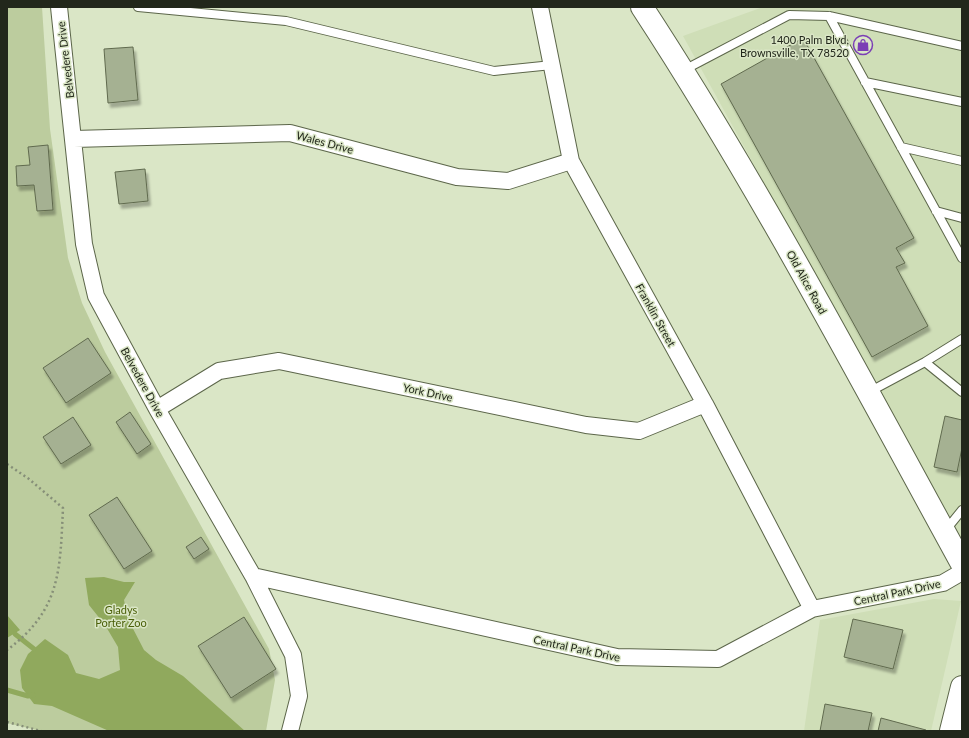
<svg xmlns="http://www.w3.org/2000/svg" width="969" height="738" font-family="Lato,sans-serif">
<style>
.built{fill:#cfdeb7}
.green{fill:#bccc9e}
.water{fill:#90a95d}
.lines{fill:none;stroke-linecap:round;stroke-linejoin:round}
.stream{stroke:#90a95d;stroke-width:5}
.building{fill:#a5b192;stroke:#606a4e;filter:url(#shadow)}
.lane-casing{stroke:#5c664a;stroke-width:10}
.street-casing{stroke:#5c664a;stroke-width:18}
.secondary-casing{stroke:#5c664a;stroke-width:24}
.path{stroke:#868f78;stroke-width:2.5;stroke-dasharray:2 3;stroke-linecap:butt}
.lane{stroke:#fff;stroke-width:8}
.street{stroke:#fff;stroke-width:16}
.secondary{stroke:#fff;stroke-width:22}
.labels{text-anchor:middle;dominant-baseline:central;stroke-width:3;stroke-linejoin:round;paint-order:stroke}
.poi-label{font-size:11px;fill:#22271b;stroke:#dae6c6;text-anchor:end}
.street-label{font-size:11px;fill:#22271b;stroke:#dae6c6}
.park-label{font-size:11px;fill:#4a5f08;stroke:#dae6c6}
</style>
<defs>
<filter id="shadow"><feDropShadow dx="2.5" dy="4.5" stdDeviation="1" flood-color="#0004"/></filter>
</defs>
<rect width="100%" height="100%" fill="#dae6c6"/>
<path class="built" d="M763 7H962V542L683 36Z
M934 599 961 601 931 731H804L820 620Z"/>
<path class="green" d="M7 7H42L50 129 68 258 82 303 105 352 269 649 275 680 266 731H41L7 723Z"/>
<path class="water" d="M104 577 124 582H135L124 600 128 619 144 650 156 660 183 676 245 731H109L52 706 34 704 22 688 20 670 28 654 45 639 68 655 76 673 99 679 120 670 118 647 105 625 89 605 85 578Z
M7 615 20 630 7 638Z"/>
<g class="lines">
<path class="stream" d="M15 634 34 649
M7 690 28 696 33 695"/>
</g>
<path class="building" d="M803 38 914 238 896 248 905 263 896 267 928 326 872 357 721 84Z
M133 47 138 100 108 103 104 49Z
M48 145 53 210 37 211 34 185 17 186 16 166 30 165 28 147Z
M145 169 148 201 119 204 115 172Z
M88 338 111 373 66 403 43 368Z
M130 412 151 444 137 454 116 422Z
M945 416 962 420V448L957 472 934 467Z
M73 417 91 445 61 464 43 437Z
M117 497 152 551 124 569 89 515Z
M201 537 209 549 194 559 186 547Z
M244 617 276 669 231 698 198 646Z
M853 619 903 630 893 669 844 657Z
M825 704 872 713 868 731H820Z
M881 718 926 730V731H878Z"/>
<g class="lines">
<g class="lane-casing">
<path id="lane" d="M138 7 286 21 494 71 552 65
M829 16 962 258
M684 70 789 15 829 16 962 46
M865 82 962 102
M901 147 962 161
M936 211 962 218
M925 362 962 392
M869 392 925 362 962 339
M945 531 962 510"/>
</g>
<g class="street-casing">
<path id="street" d="M59 7 84 244 96 296 157 409 253 576 293 655 299 696 290 731
M540 7 571 161 705 404 812 609
M74 139 290 133 457 177 508 181 571 161
M157 409 219 371 279 361 586 425 639 431 705 404
M253 576 617 657 718 659 812 609 943 583 962 572"/>
</g>
<g class="secondary-casing">
<path id="secondary" d="M642 7C759 186 859 376 962 564
M951 731 962 687"/>
</g>
<path class="path" d="M7 464 29 479 63 508C60 570 61 610 7 650
M7 722 41 731"/>
<use href="#lane" class="lane"/>
<use href="#street" class="street"/>
<use href="#secondary" class="secondary"/>
</g>
<defs>
<g id="shop-ring" transform="scale(1)"><circle r="9.5" fill="#dae6c6" stroke="#7b3fb5" stroke-width="1.5"/><path d="M-5-2.5h2.3a2.7 3.5 0 0 1 5.4 0H5L5.5 6h-11ZM-1.5-2.5h3a1.5 2.3 0 0 0-3 0Z" fill="#7b3fb5"/></g>
</defs>
<g fill-rule="evenodd">
<use href="#shop-ring" x="863" y="45"/>
</g>
<g class="labels">
<g class="poi-label">
<text x="849" y="39">1400 Palm Blvd,<tspan x="849" dy="13">Brownsville, TX 78520</tspan></text>
</g>
<g class="street-label">
<text transform="translate(65 60) rotate(-97)">Belvedere Drive</text>
<text transform="translate(325 142) rotate(15)">Wales Drive</text>
<text transform="translate(807 282) rotate(61)">Old Alice Road</text>
<text transform="translate(656 315) rotate(61)">Franklin Street</text>
<text transform="translate(143 382) rotate(61)">Belvedere Drive</text>
<text transform="translate(428 392) rotate(12)">York Drive</text>
<text transform="translate(897 592) rotate(-12)">Central Park Drive</text>
<text transform="translate(577 648) rotate(12)">Central Park Drive</text>
</g>
<g class="park-label">
<text x="121" y="609">Gladys<tspan x="121" dy="13">Porter Zoo</tspan></text>
</g>
</g>
<rect width="969" height="738" fill="none" stroke="#22271b" stroke-width="16"/>
</svg>
